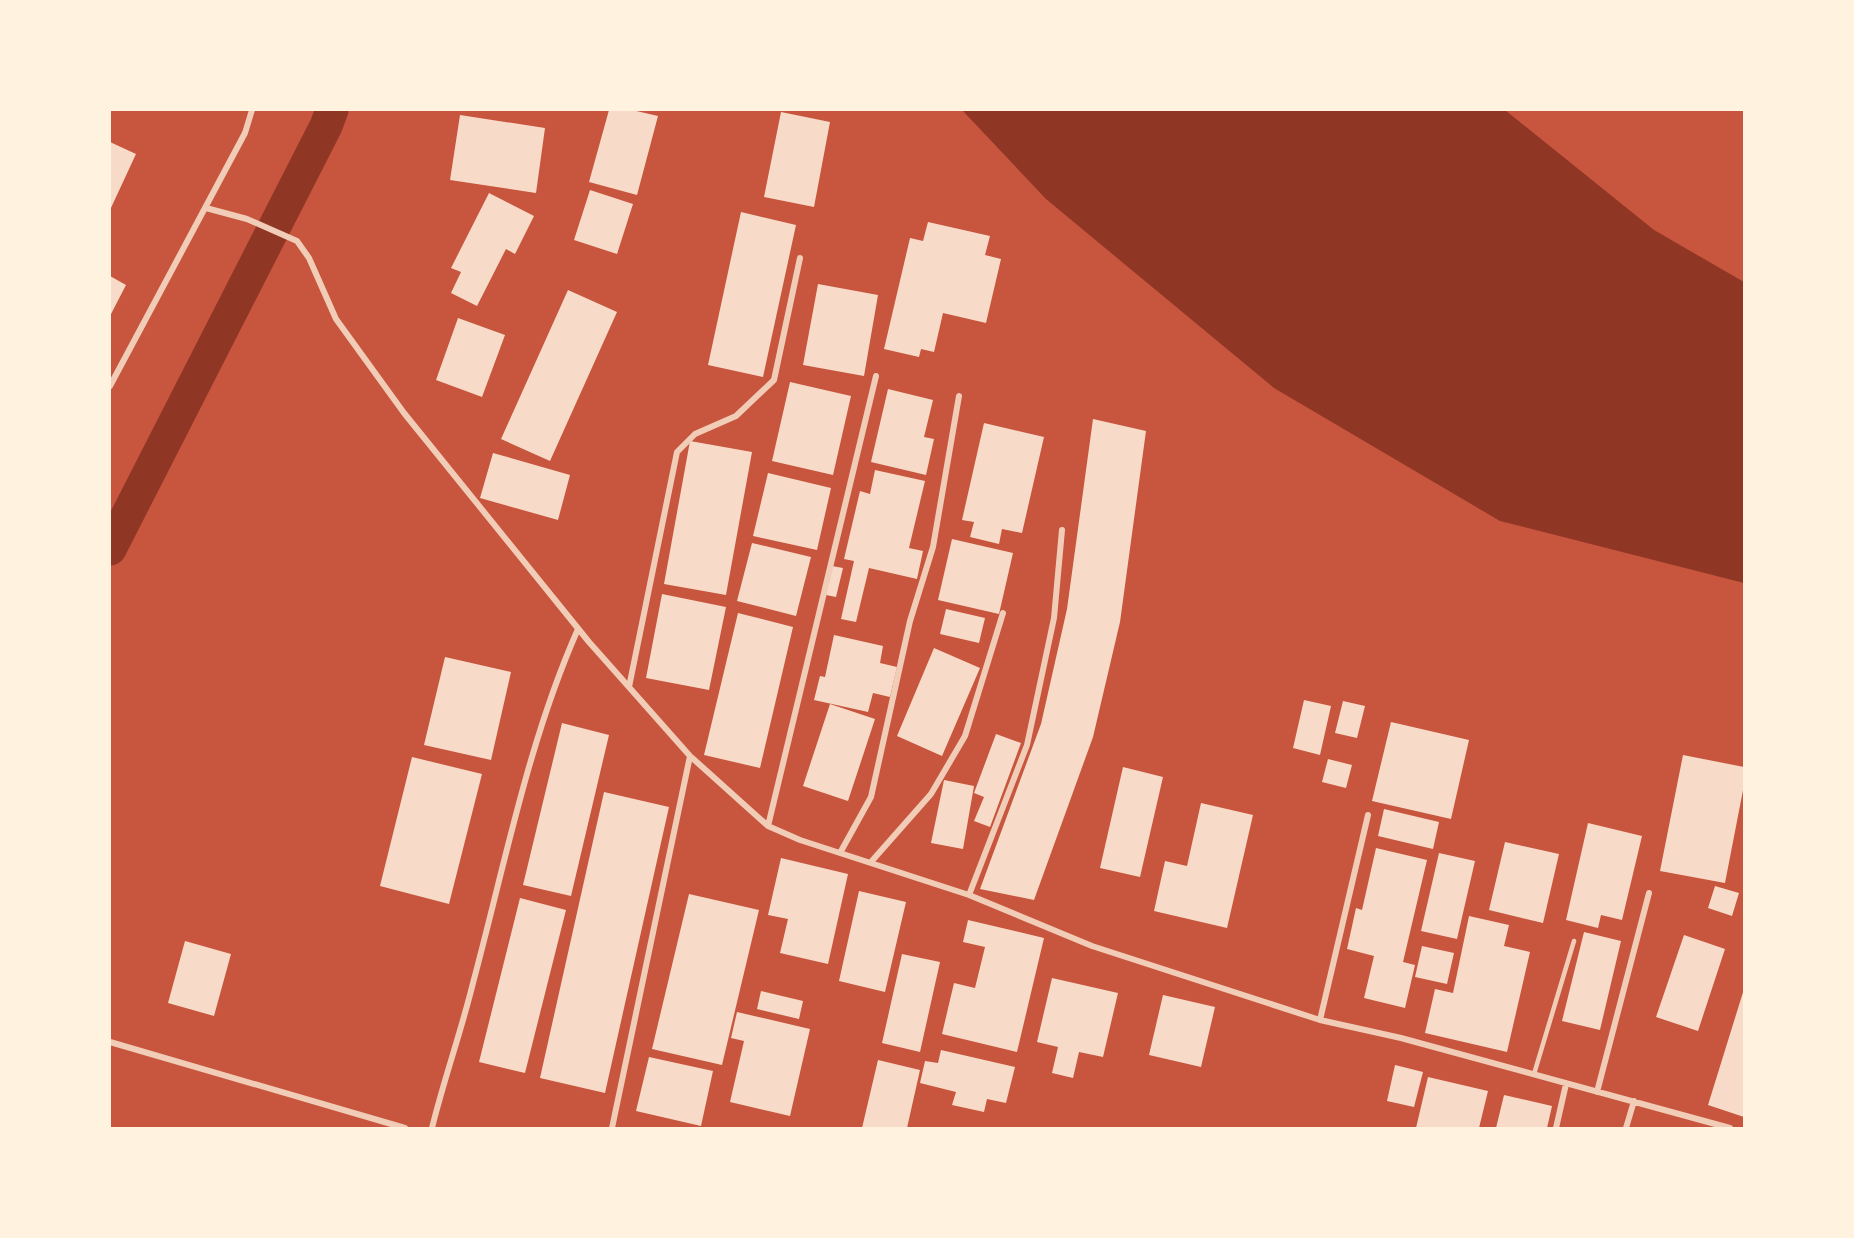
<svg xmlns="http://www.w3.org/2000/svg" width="1854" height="1238" font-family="'Noto Sans',sans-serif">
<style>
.water{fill:#8f3625}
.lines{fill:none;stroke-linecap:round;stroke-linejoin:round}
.canal{stroke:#8f3625;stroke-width:33}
.building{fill:#f7dbc8}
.service{stroke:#f1ccb7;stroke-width:4.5}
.minor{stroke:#f1ccb7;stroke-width:6}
</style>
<rect width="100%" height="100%" fill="#c8553d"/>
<path class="water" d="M962 110H1505L1654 230 1744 282V583L1500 521 1274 388 1046 199Z"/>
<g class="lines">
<path class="canal" d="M110 549 326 126 332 110"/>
</g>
<path class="building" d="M609 110H632L658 116 637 195 589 182Z
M781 112 830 122 814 207 764 197Z
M460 115 545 128 536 193 450 180Z
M110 142 136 154 110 210Z
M590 190 633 204 617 254 574 240Z
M489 193 534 216 515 254 506 249 477 306 451 293 461 272 451 268Z
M741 212 796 225 763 377 708 365Z
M928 222 990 236 985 255 1001 259 986 323 943 313 934 352 921 349 919 357 884 349 910 238 923 241Z
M110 276 126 285 110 316Z
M818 284 878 295 864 376 803 365Z
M568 290 617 312 550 461 501 439Z
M458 318 505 335 482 397 436 380Z
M790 382 851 396 833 475 772 461Z
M888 389 933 400 924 437 934 439 926 475 871 462Z
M1093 419 1146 431 1120 622 1093 737 1034 900 980 889 1041 724 1067 609Z
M984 423 1044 437 1022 533 1002 529 999 544 970 537 974 522 962 520Z
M690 441 752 452 726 595 664 584Z
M493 453 570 475 558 520 480 498Z
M875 470 925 481 909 548 923 551 917 579 869 568 856 622 841 619 854 561 844 559 860 491 870 494Z
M768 473 831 488 817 550 753 536Z
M952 539 1013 553 999 614 938 600Z
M752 543 811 557 796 616 737 601Z
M832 566 843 568 836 597 826 595Z
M662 594 726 607 709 690 646 678Z
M946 609 985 618 979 643 940 634Z
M738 613 793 627 760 768 704 755Z
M834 635 883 646 880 663 897 667 890 697 873 693 868 712 814 700 820 676 825 677Z
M934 648 980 668 942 756 897 736Z
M445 657 511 672 491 760 424 745Z
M1304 700 1331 706 1320 755 1293 748Z
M1343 701 1365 706 1357 738 1335 733Z
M830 704 875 719 848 801 803 786Z
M1391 722 1469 740 1451 819 1372 801Z
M562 723 609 735 571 896 523 885Z
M996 734 1021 743 990 827 974 821 984 797 974 793Z
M1683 755 1744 767V785L1725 883 1660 871Z
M412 757 482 774 449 904 380 886Z
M1328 759 1352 765 1346 788 1322 782Z
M1123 767 1163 777 1140 877 1100 868Z
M944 780 974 786 963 849 931 843Z
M604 792 669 807 605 1093 540 1078Z
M1201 803 1253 815 1227 928 1154 911 1165 861 1187 866Z
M1384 809 1439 822 1433 849 1378 836Z
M1588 823 1642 836 1622 920 1601 915 1598 928 1566 920Z
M1505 842 1559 854 1543 923 1489 910Z
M1376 848 1427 860 1403 962 1415 965 1405 1008 1364 998 1374 956 1347 949 1356 908 1362 910Z
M1439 853 1475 861 1457 939 1421 931Z
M781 858 848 874 828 964 780 953 788 919 768 915Z
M1715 886 1739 893 1732 916 1708 908Z
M859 891 906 902 885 992 839 981Z
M689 894 759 910 722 1065 652 1049Z
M520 898 566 910 525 1073 479 1062Z
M1469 916 1509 925 1504 946 1530 952 1507 1052 1425 1033 1435 989 1453 993Z
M968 920 1044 938 1017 1052 942 1034 954 983 975 988 985 947 963 942Z
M1584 932 1621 941 1600 1030 1562 1021Z
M1684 935 1725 949 1698 1031 1656 1017Z
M185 941 231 954 214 1016 168 1003Z
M1422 946 1454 953 1447 984 1415 977Z
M902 954 940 962 920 1052 882 1043Z
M1052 978 1118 993 1103 1057 1079 1052 1073 1078 1052 1073 1058 1047 1037 1042Z
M1744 989V1117L1708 1105Z
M761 991 803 1001 799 1019 757 1009Z
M1163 995 1215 1007 1201 1067 1149 1055Z
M737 1012 810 1029 790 1116 730 1102 744 1041 731 1038Z
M941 1050 1015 1067 1006 1103 987 1099 984 1112 952 1105 956 1092 920 1083 925 1061 938 1063Z
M649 1057 713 1071 701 1126 636 1111Z
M878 1060 920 1070 907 1128H862Z
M1395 1065 1423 1072 1414 1107 1387 1101Z
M1428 1077 1488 1091 1479 1128H1416Z
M1504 1095 1552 1106 1547 1128H1496Z"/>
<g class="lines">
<path class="service" d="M1534 1074 1574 941"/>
<path class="minor" d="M206 208 247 219 297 241 309 258 336 319 404 413 589 642 690 756 768 826 800 840 969 895 1092 946 1320 1020 1401 1038 1730 1128
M110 386 245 133 252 110
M629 687 677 452 695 434 736 416 774 380 800 258
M768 826 876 376
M840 853 871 797 910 621 933 547 959 396
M871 862 931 794 965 736 1003 613
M969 895 1027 745 1054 618 1062 530
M1320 1020 1368 815
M110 1042 405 1128
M1597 1092 1649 893
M432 1128C444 1079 461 1032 473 983 505 864 528 742 578 629
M612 1128 690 756
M1556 1128 1566 1084
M1626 1128 1634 1101"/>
</g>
<rect width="1854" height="1238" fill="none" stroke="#fff3e0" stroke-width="222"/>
</svg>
